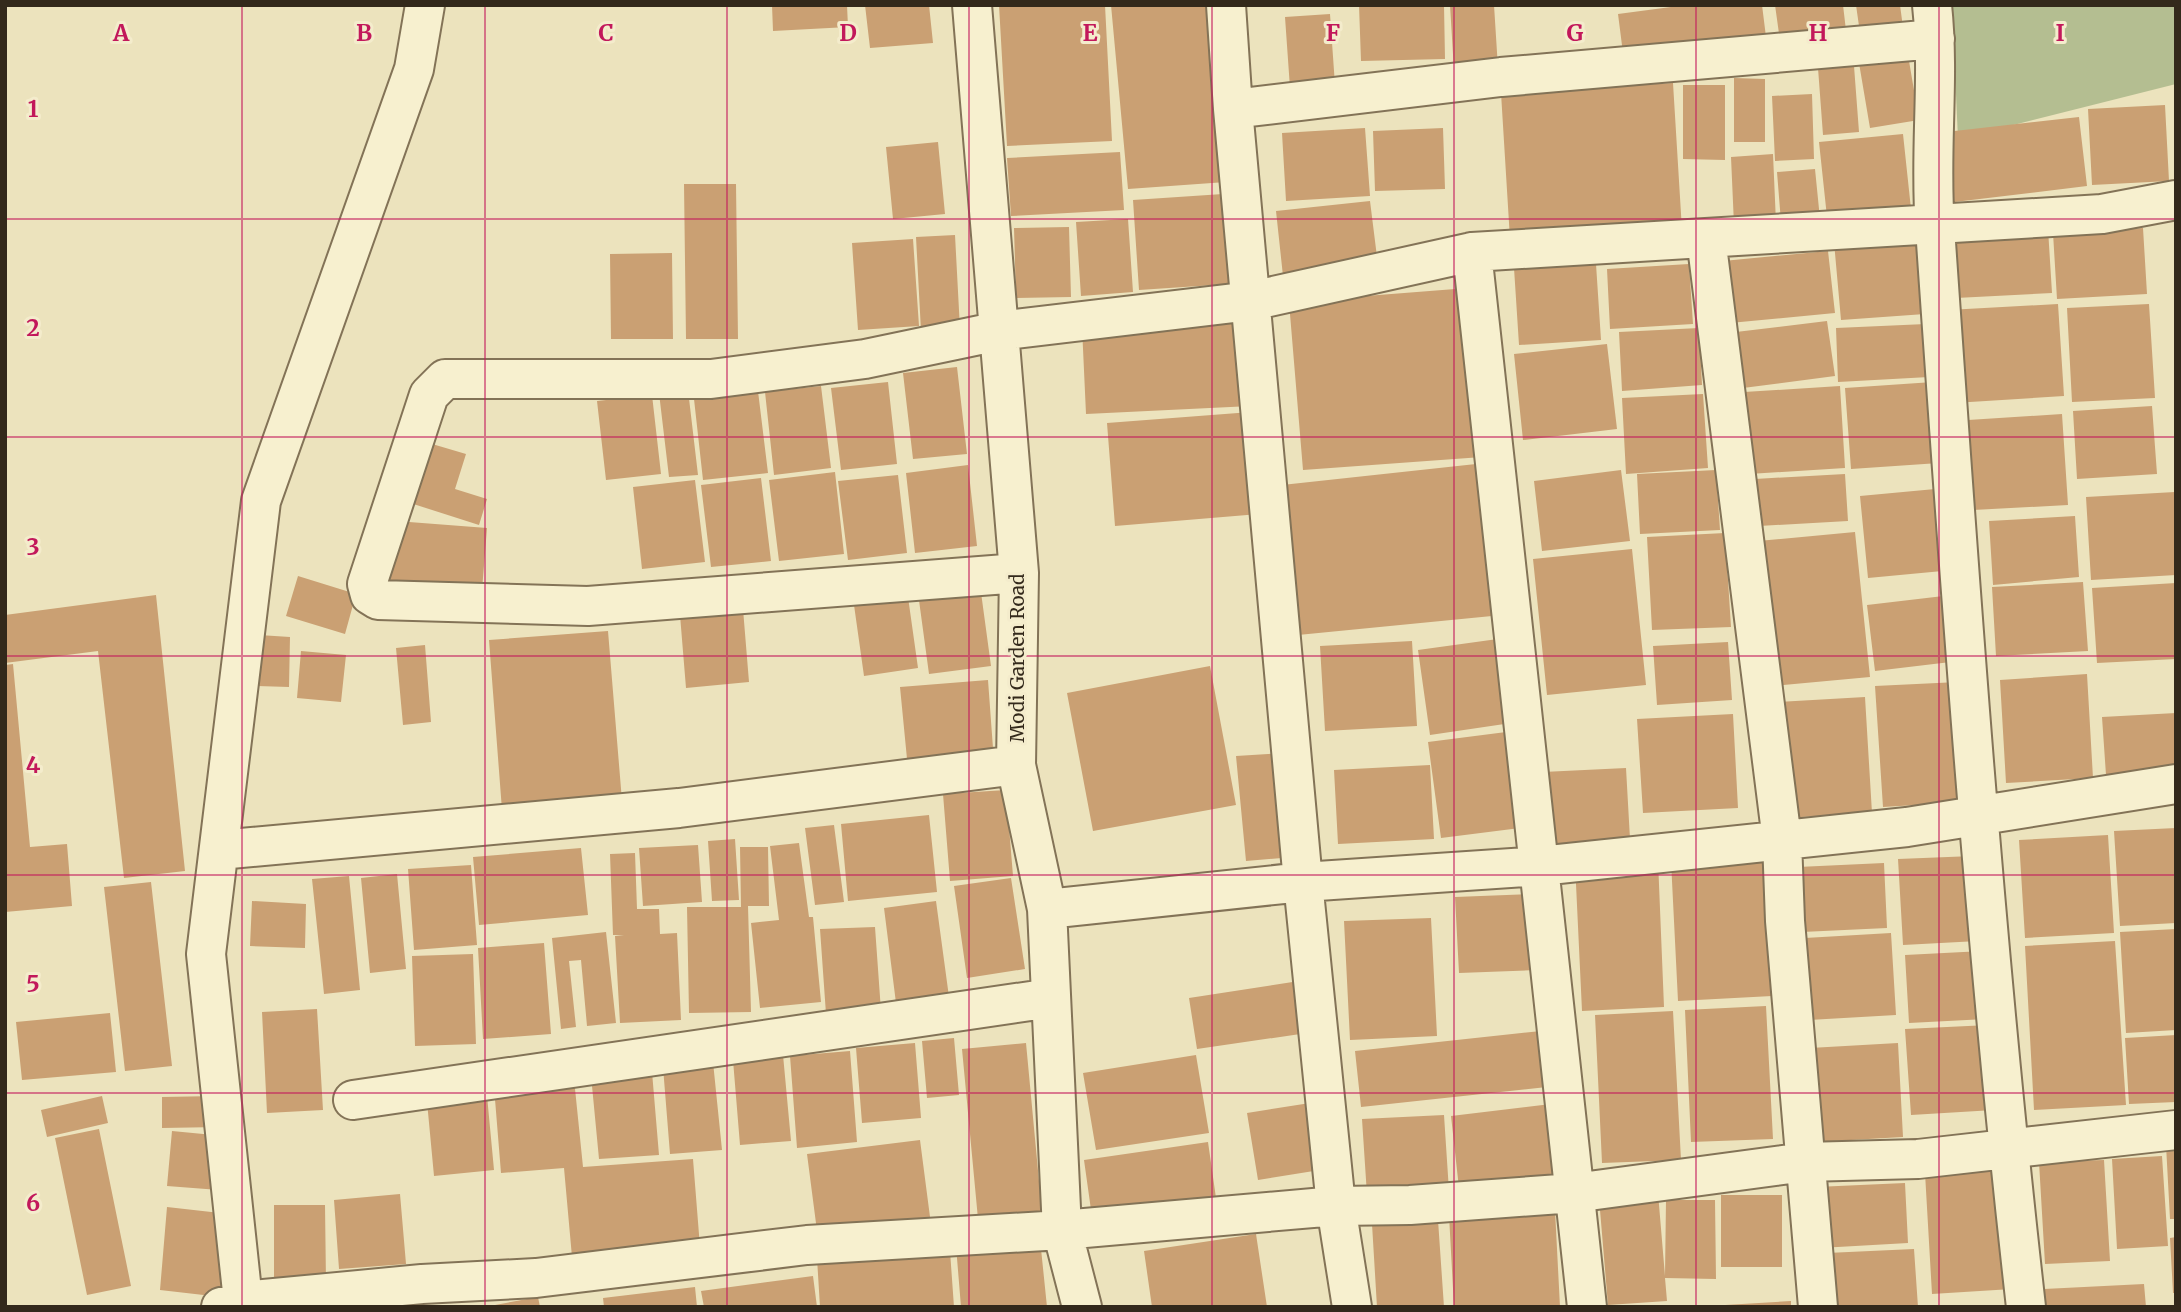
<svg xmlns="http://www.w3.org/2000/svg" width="2181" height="1312" font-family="Merriweather,serif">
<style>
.cemetery{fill:#b4be91}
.building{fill:#caa073}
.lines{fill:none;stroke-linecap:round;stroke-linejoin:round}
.minor-casing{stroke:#837357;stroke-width:42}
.minor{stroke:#f7f0cf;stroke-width:38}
.grid{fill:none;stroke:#c2185b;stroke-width:2;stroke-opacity:0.55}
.labels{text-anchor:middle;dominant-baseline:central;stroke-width:6;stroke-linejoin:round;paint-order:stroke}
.street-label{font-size:19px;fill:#33291b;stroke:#f4eccc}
.grid-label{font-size:23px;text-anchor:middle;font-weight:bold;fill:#c2185b;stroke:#f4eccc;stroke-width:6;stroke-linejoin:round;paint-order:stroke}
</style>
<rect width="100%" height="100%" fill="#ece3bd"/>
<path class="cemetery" d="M1952 5H2176V84L1958 139Z"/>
<path class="building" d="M772 5H847L848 27 773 31Z
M865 5H929L933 43 870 48Z
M999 5H1105L1112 141 1007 146Z
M1111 5H1217L1226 182 1128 189Z
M1359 5H1444L1445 59 1361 61Z
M1450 5H1494L1498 68 1454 71Z
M1686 5H1762L1767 45 1624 61 1618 14Z
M1775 5H1843L1847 39 1781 48Z
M1856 5H1900L1904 35 1861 40Z
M1330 14 1335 85 1290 88 1285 17Z
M1908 55 1919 120 1870 128 1859 63Z
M1854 66 1859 132 1823 135 1818 68Z
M1734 78 1765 79V142H1734Z
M1673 83 1682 230 1510 239 1501 93Z
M1683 85H1725V160L1683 159Z
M1812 94 1814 159 1775 161 1772 96Z
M2165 105 2169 181 2092 185 2088 109Z
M2079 117 2087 186 1946 203 1937 133Z
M1365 128 1370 196 1286 201 1282 133Z
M1443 128 1445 189 1375 191 1373 131Z
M1903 134 1911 209 1827 217 1819 142Z
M938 142 945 214 893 219 886 147Z
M1120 152 1124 210 1011 216 1007 158Z
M1773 154 1776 223 1734 225 1731 157Z
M1815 169 1820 219 1781 222 1777 172Z
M684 184H736L738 339H686Z
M1238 193 1244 283 1139 290 1133 200Z
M1370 201 1378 265 1283 276 1276 211Z
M1128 219 1133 292 1081 296 1076 222Z
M1069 227 1071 297 1016 298 1014 228Z
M2143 228 2147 294 2057 299 2053 233Z
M2048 229 2052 293 1956 298 1952 234Z
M955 235 960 329 921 331 916 237Z
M1918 236 1925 314 1841 320 1834 242Z
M913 239 919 326 858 330 852 243Z
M1828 251 1835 313 1730 323 1723 261Z
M672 253 673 339H611L610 254Z
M1596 264 1601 340 1519 345 1514 268Z
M1689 264 1693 324 1610 329 1607 269Z
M1468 288 1482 457 1303 470 1289 302Z
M2058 304 2064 396 1954 403 1948 310Z
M2149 304 2155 398 2072 402 2067 308Z
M1246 319 1251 406 1086 414 1082 327Z
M1827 321 1835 376 1743 388 1736 332Z
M1926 324 1929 377 1838 382 1836 328Z
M1699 328 1702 385 1622 391 1619 332Z
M1607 344 1617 429 1523 440 1514 354Z
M957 367 967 454 913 459 903 373Z
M888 382 897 464 841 470 831 388Z
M1933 382 1939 463 1851 469 1845 388Z
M757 383 768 473 703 480 693 390Z
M821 386 831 468 774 475 765 392Z
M1840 386 1845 468 1749 474 1744 392Z
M688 390 698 475 669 477 659 393Z
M1703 394 1708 468 1626 474 1622 398Z
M652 395 661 474 606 480 597 401Z
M2152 406 2157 474 2077 479 2073 411Z
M1251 412 1259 514 1115 526 1107 423Z
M2062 414 2068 505 1973 510 1968 420Z
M422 441 466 454 455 489 487 499 479 525 404 501Z
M1476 464 1492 616 1298 635 1282 485Z
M968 465 977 546 915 553 906 473Z
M1621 470 1630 541 1542 551 1534 481Z
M1716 470 1720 530 1640 534 1637 474Z
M835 472 844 554 779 561 769 480Z
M1845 474 1848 521 1759 526 1755 479Z
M898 475 907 553 848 560 838 481Z
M761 478 771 561 711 567 701 485Z
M695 480 705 562 642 569 633 487Z
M1946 488 1953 570 1868 578 1860 496Z
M2175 492 2176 575 2091 580 2086 497Z
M2075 516 2079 577 1993 585 1989 521Z
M396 521 487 528 482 590 390 582Z
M1855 532 1870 677 1773 686 1758 541Z
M1725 533 1731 627 1652 630 1647 537Z
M1632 549 1646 685 1547 695 1533 559Z
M298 576 356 594 345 634 286 616Z
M2083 582 2088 651 1996 656 1992 587Z
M2176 583V659L2097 663 2092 588Z
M980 585 991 666 929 674 918 593Z
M156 595 185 871 124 878 98 651 5 663V615Z
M1952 595 1959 661 1875 671 1867 605Z
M908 597 918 668 864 676 854 605Z
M743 609 749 682 686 688 680 615Z
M608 631 623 813 503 823 489 640Z
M259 635 290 637 289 687 257 686Z
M1505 638 1518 722 1430 735 1418 650Z
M1412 641 1417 726 1325 731 1320 646Z
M1728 642 1732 700 1657 705 1653 646Z
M425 645 431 722 403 725 396 648Z
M301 651 346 655 341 702 297 698Z
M13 664 30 847 67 844 72 906 5 912V665Z
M1210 666 1236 805 1093 831 1067 693Z
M2087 674 2093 778 2006 783 2000 680Z
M988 680 994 762 908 769 900 687Z
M1958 682 1966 802 1883 807 1875 686Z
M1865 697 1872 813 1784 818 1777 702Z
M2176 713V771L2106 775 2102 717Z
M1733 714 1738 808 1643 813 1637 719Z
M1514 731 1527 827 1441 838 1428 742Z
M1283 753 1294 857 1246 861 1236 756Z
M1430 765 1434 839 1338 844 1334 770Z
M1626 768 1630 839 1547 844 1543 772Z
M1006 790 1013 876 950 881 943 794Z
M929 815 937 892 848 901 841 824Z
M834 825 844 902 815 905 805 828Z
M2176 828V923L2120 926 2114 831Z
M2108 835 2114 933 2025 938 2019 840Z
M735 839 739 900 712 901 708 841Z
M799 843 809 917H813L821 1002 760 1008 751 923 779 920 770 846Z
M698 845 702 902 643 906 639 848Z
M740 847H768L769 906H748L751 1012 689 1013 687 907H741Z
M581 848 588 915 479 925 473 857Z
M635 853 637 909H659L660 934 677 933 681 1020 620 1023 615 936 624 935H613L610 854Z
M1973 856 1978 941 1903 945 1898 859Z
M1765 857 1772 996 1678 1001 1671 861Z
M1658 860 1664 1007 1582 1011 1575 863Z
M1884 863 1887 928 1802 932 1798 867Z
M471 865 477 945 414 950 408 869Z
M397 874 406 969 370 973 361 878Z
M349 876 360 990 324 994 312 879Z
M1011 878 1025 969 967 978 954 886Z
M151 882 172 1066 125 1071 104 887Z
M1533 894 1536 970 1459 973 1455 897Z
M252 901 306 904 305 948 250 946Z
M936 901 949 997 896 1003 884 908Z
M1431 918 1437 1036 1350 1040 1344 921Z
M875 927 881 1011 826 1014 820 929Z
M2176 929V1030L2126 1033 2120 932Z
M606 932 616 1023 587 1026 581 960 569 961 576 1027 561 1029 552 938Z
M1891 933 1896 1015 1809 1020 1805 938Z
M2115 941 2126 1105 2034 1110 2025 946Z
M544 943 551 1034 483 1039 478 948Z
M1983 951 1986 1019 1909 1023 1905 955Z
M473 954 476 1044 415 1046 412 956Z
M1299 981 1307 1033 1197 1049 1189 998Z
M1766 1006 1773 1139 1691 1142 1685 1010Z
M317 1009 323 1110 267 1113 262 1012Z
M1673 1011 1681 1160 1602 1163 1595 1015Z
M110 1013 116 1072 22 1080 16 1022Z
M1989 1025 1994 1110 1911 1115 1905 1029Z
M1541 1031 1547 1087 1361 1107 1355 1051Z
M2176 1035V1102L2129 1104 2125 1038Z
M954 1038 959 1095 927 1098 922 1041Z
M915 1043 921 1118 862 1123 856 1048Z
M1026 1043 1042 1213 978 1219 962 1049Z
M1898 1043 1903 1137 1816 1142 1810 1048Z
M782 1044 791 1141 740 1145 732 1048Z
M850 1051 857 1142 797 1148 790 1056Z
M1196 1055 1209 1133 1096 1150 1083 1073Z
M651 1060 659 1155 599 1159 590 1065Z
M713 1062 722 1150 670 1154 663 1067Z
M574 1079 583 1167 693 1159 700 1247 572 1257 564 1168 501 1173 494 1087Z
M486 1085 494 1170 434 1176 426 1091Z
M102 1096 108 1123 47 1137 41 1110Z
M218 1096 219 1127 162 1128V1097Z
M1310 1103 1320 1170 1258 1180 1247 1113Z
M1551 1104 1559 1176 1459 1188 1451 1116Z
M1444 1115 1449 1191 1367 1195 1362 1119Z
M99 1129 131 1286 87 1295 55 1138Z
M172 1131 224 1136 219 1190 167 1186Z
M920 1140 930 1217 817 1231 807 1154Z
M1208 1142 1216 1198 1092 1217 1084 1160Z
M2166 1145H2176V1219H2170Z
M2162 1156 2168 1246 2117 1249 2112 1159Z
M2104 1160 2110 1261 2045 1264 2039 1162Z
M2004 1168 2012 1289 1932 1294 1925 1173Z
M1905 1183 1908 1243 1820 1248 1816 1187Z
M1658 1193 1665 1276 1666 1200H1715L1716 1279 1665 1278 1667 1301 1608 1305 1599 1198Z
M400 1194 406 1264 339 1269 334 1200Z
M1721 1195H1782V1267H1721Z
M274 1205H325L326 1282H274Z
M167 1207 229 1214 221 1297 160 1290Z
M1555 1210 1560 1307H1454L1449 1215Z
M1438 1220 1444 1307H1377L1372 1224Z
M1256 1234 1267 1307H1152L1144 1251Z
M2176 1237V1293H2173L2170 1238Z
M1040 1239 1047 1307H961L956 1246Z
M1914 1249 1918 1307H1830L1827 1253Z
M950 1251 954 1307H820L817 1258Z
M813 1276 817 1307H704L701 1291Z
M2144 1284 2146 1307H2045L2044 1289Z
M695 1287 697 1307H604L603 1298Z
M538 1297 540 1307H495V1305Z
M1791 1301V1307H1725V1305Z"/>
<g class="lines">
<g class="minor-casing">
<path id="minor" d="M972 5 1019 573 1016 765 1047 909 1062 1230 1082 1307
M1226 5 1233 109 1303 882 1336 1206 1352 1307
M1932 5C1940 79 1929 154 1935 228 1960 588 1985 948 2026 1307
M1233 109 1501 77 1935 39
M1706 238 1782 840 1785 921 1818 1307
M1472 252 1587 1307
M1019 573 588 606 378 600 370 595 367 584 429 395 445 379H711L865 359 999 331 1251 301 1472 252 2102 214 2176 200
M219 850 679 808 1016 765
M1047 909 1303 882 1540 866 1907 827 2176 784
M353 1100 1051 998
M243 1301 206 954 261 501 414 69 425 5
M221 1307 243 1301 422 1284 536 1278 807 1245 1062 1230 1336 1206 1410 1205 1574 1193 1805 1162 1918 1159 2176 1130"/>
</g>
<use href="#minor" class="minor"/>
</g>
<path class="grid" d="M242 5V1307M485 5V1307M727 5V1307M969 5V1307M1212 5V1307M1454 5V1307M1696 5V1307M1939 5V1307M5 219H2176M5 437H2176M5 656H2176M5 875H2176M5 1093H2176"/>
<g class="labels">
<g class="street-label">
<text transform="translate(1017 658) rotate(-90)">Modi Garden Road</text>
</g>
</g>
<g class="grid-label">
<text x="121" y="41">A</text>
<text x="364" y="41">B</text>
<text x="606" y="41">C</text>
<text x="848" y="41">D</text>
<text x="1090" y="41">E</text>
<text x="1333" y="41">F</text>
<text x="1575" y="41">G</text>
<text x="1818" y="41">H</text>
<text x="2060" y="41">I</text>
<text x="33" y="117">1</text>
<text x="33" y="336">2</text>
<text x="33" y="555">3</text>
<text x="33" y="773">4</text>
<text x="33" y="992">5</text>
<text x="33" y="1211">6</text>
</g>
<rect width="2181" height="1312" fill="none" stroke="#33291b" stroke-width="14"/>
</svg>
